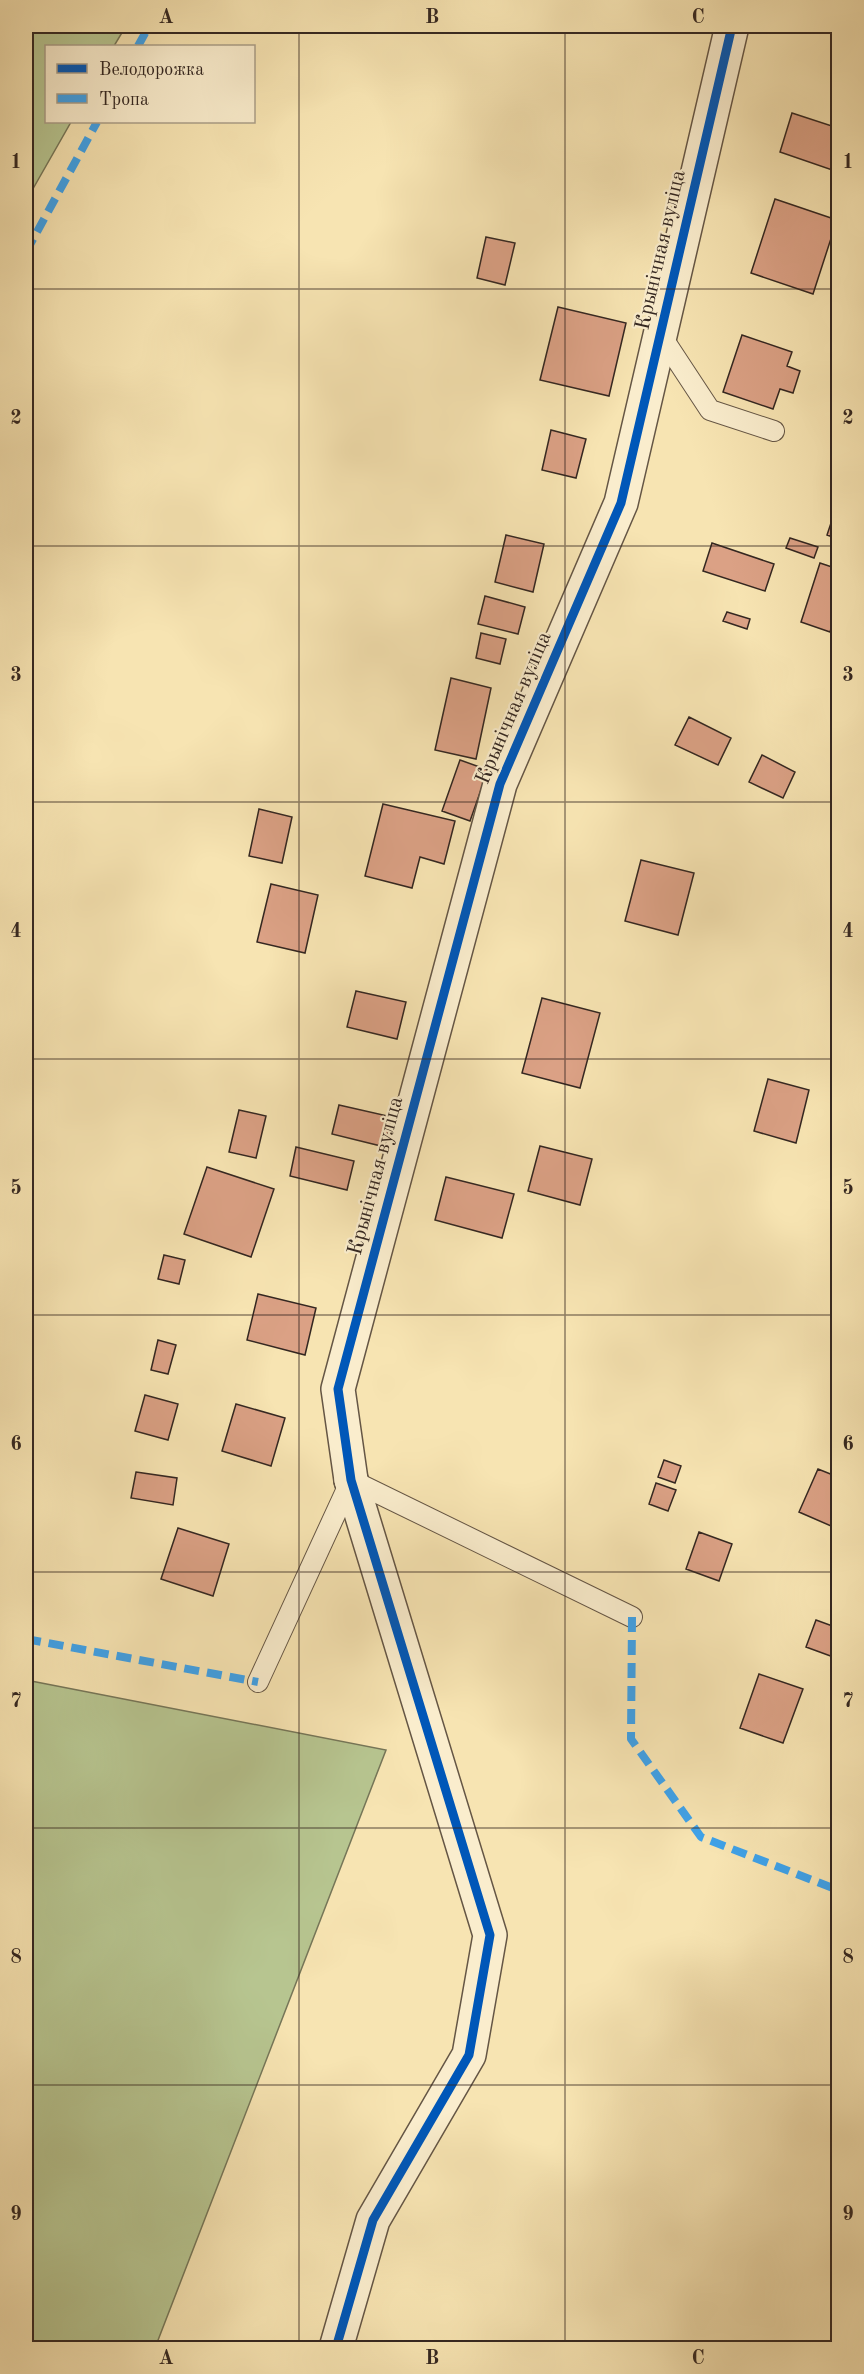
<svg xmlns="http://www.w3.org/2000/svg" width="864" height="2374" font-family="'Old Standard TT',serif">
<style>
.grass{fill:#b7c590;stroke:#767658;stroke-width:1.5}
.building{fill:#dba185;stroke:#342721;stroke-width:1.5}
.lines{fill:none;stroke-linecap:round;stroke-linejoin:round}
.service-casing{stroke:#655645;stroke-width:22}
.minor-casing{stroke:#655645;stroke-width:36}
.tertiary-casing{stroke:#655645;stroke-width:36}
.service{stroke:#faedcd;stroke-width:20}
.minor{stroke:#faedcd;stroke-width:33}
.tertiary{stroke:#faedcd;stroke-width:33}
.quiet{stroke:#3ea2ea;stroke-width:8;stroke-dasharray:15 8;stroke-linecap:butt}
.cycleway-casing{stroke:#faedcd;stroke-width:13}
.cycleway{stroke:#0057b8;stroke-width:9}
.grid{fill:none;stroke:#342721;stroke-width:1.5;stroke-opacity:0.55}
.labels{text-anchor:middle;dominant-baseline:central;stroke-width:4.5;stroke-linejoin:round;paint-order:stroke}
.street-label{font-size:21px;fill:#342721;stroke:#faedcd}
.neatline{fill:none;stroke:#342721;stroke-width:2}
.grid-label{font-size:20px;text-anchor:middle;font-weight:bold;fill:#342721}
</style>
<rect width="100%" height="100%" fill="#f7e4b2"/>
<filter id="stains"><feTurbulence type="fractalNoise" baseFrequency=".00333" numOctaves="4"/><feColorMatrix values="0 0 0 0 .2 0 0 0 0 .09 0 0 0 0 .02 0 0 0 .5 -.17"/></filter>
<radialGradient id="worn" r=".72"><stop offset=".6" stop-color="#630" stop-opacity="0"/><stop offset="1" stop-color="#630" stop-opacity=".3"/></radialGradient>
<path class="grass" d="M26 26H126L114 46H46V122H71L26 201Z
M26 1680 386 1750 155 2348H26Z"/>
<path class="building" d="M792 113 838 128V172L780 152Z
M775 199 837 220 813 294 751 273Z
M486 237 515 243 505 285 477 278Z
M558 307 626 323 609 396 540 380Z
M742 335 792 352 787 366 800 371 793 393 780 389 773 409 723 392Z
M551 430 586 439 576 478 542 470Z
M836 508 838 509V539L827 535Z
M506 535 544 544 533 592 495 582Z
M790 538 818 547 814 558 786 548Z
M712 543 774 564 765 591 703 571Z
M820 563 838 569V605L830 632 801 622Z
M485 596 525 607 518 634 478 624Z
M727 612 750 619 747 629 723 621Z
M481 633 506 639 500 664 476 658Z
M451 678 491 688 476 759 435 750Z
M689 717 731 738 718 765 675 745Z
M762 755 795 772 783 798 749 782Z
M460 760 488 770 470 821 442 811Z
M383 804 455 821 444 864 420 857 412 888 365 876Z
M259 809 292 817 282 863 249 856Z
M641 860 694 873 678 935 625 921Z
M271 884 318 895 305 953 257 942Z
M356 991 406 1002 397 1039 347 1027Z
M542 998 600 1013 580 1088 522 1073Z
M768 1079 809 1090 796 1143 754 1131Z
M339 1105 392 1117 385 1147 332 1134Z
M239 1110 266 1116 256 1158 229 1152Z
M540 1146 592 1159 580 1205 528 1191Z
M296 1147 354 1161 347 1190 290 1176Z
M207 1167 274 1189 251 1257 184 1234Z
M446 1177 514 1194 502 1238 435 1220Z
M164 1255 185 1260 179 1284 158 1279Z
M258 1294 316 1308 305 1355 247 1340Z
M158 1340 176 1345 168 1374 151 1370Z
M145 1395 178 1404 168 1440 135 1431Z
M236 1404 285 1418 271 1466 222 1451Z
M664 1460 681 1466 675 1483 658 1477Z
M818 1469 838 1477V1529L799 1512Z
M136 1472 177 1478 173 1505 131 1498Z
M656 1483 676 1490 668 1511 649 1504Z
M178 1528 229 1544 213 1596 161 1579Z
M699 1532 732 1544 719 1581 686 1569Z
M816 1620 838 1628V1652L836 1658 806 1647Z
M759 1674 803 1689 783 1743 740 1728Z"/>
<g class="lines">
<g class="service-casing">
<path id="service" d="M660 334 710 410 774 431
M258 1682 351 1480 632 1617"/>
</g>
<g class="minor-casing">
<path id="minor" d="M351 1480 338 1389 500 784 621 503 732 26"/>
</g>
<g class="tertiary-casing">
<path id="tertiary" d="M336 2348 373 2220 469 2055 490 1935 351 1480"/>
</g>
<use href="#service" class="service"/>
<use href="#minor" class="minor"/>
<use href="#tertiary" class="tertiary"/>
<path class="quiet" d="M138 46 149 26
M26 252 97 122
M632 1617 631 1739 701 1837 838 1890
M26 1639 258 1682"/>
<g class="cycleway-casing">
<path id="cycleway" d="M336 2348 373 2220 469 2055 490 1935 351 1480 338 1389 500 784 621 503 732 26"/>
</g>
<use href="#cycleway" class="cycleway"/>
</g>
<path class="grid" d="M299 26V2348M565 26V2348M26 289H838M26 546H838M26 802H838M26 1059H838M26 1315H838M26 1572H838M26 1828H838M26 2085H838"/>
<g class="labels">
<g class="street-label">
<text transform="translate(661 250) rotate(-77)">Крынічная вуліца</text>
<text transform="translate(514 708) rotate(-67)">Крынічная вуліца</text>
<text transform="translate(376 1176) rotate(-75)">Крынічная вуліца</text>
</g>
</g>
<rect width="864" height="2374" fill="none" stroke="#f7e4b2" stroke-width="66"/>
<rect x="45" y="45" width="210" height="78" fill="#faedcd" stroke="#ab9e88" stroke-width="1.5"/>
<rect x="57" y="64" width="30" height="9" fill="#0057b8" stroke="#ab9e88" stroke-width="1.5"/>
<text x="99" y="75" font-size="18" fill="#342721">Велодорожка</text>
<rect x="57" y="94" width="30" height="9" fill="#3ea2ea" stroke="#ab9e88" stroke-width="1.5"/>
<text x="99" y="105" font-size="18" fill="#342721">Тропа</text>
<rect x="33" y="33" width="798" height="2308" class="neatline"/>
<g class="grid-label">
<text x="166" y="23">A</text>
<text x="432" y="23">B</text>
<text x="698" y="23">C</text>
<text x="16" y="168">1</text>
<text x="848" y="168">1</text>
<text x="16" y="424">2</text>
<text x="848" y="424">2</text>
<text x="16" y="681">3</text>
<text x="848" y="681">3</text>
<text x="16" y="937">4</text>
<text x="848" y="937">4</text>
<text x="16" y="1194">5</text>
<text x="848" y="1194">5</text>
<text x="16" y="1450">6</text>
<text x="848" y="1450">6</text>
<text x="16" y="1707">7</text>
<text x="848" y="1707">7</text>
<text x="16" y="1963">8</text>
<text x="848" y="1963">8</text>
<text x="16" y="2220">9</text>
<text x="848" y="2220">9</text>
<text x="166" y="2364">A</text>
<text x="432" y="2364">B</text>
<text x="698" y="2364">C</text>
</g>
<rect width="100%" height="100%" filter="url(#stains)"/>
<rect width="100%" height="100%" fill="url(#worn)"/>
</svg>
